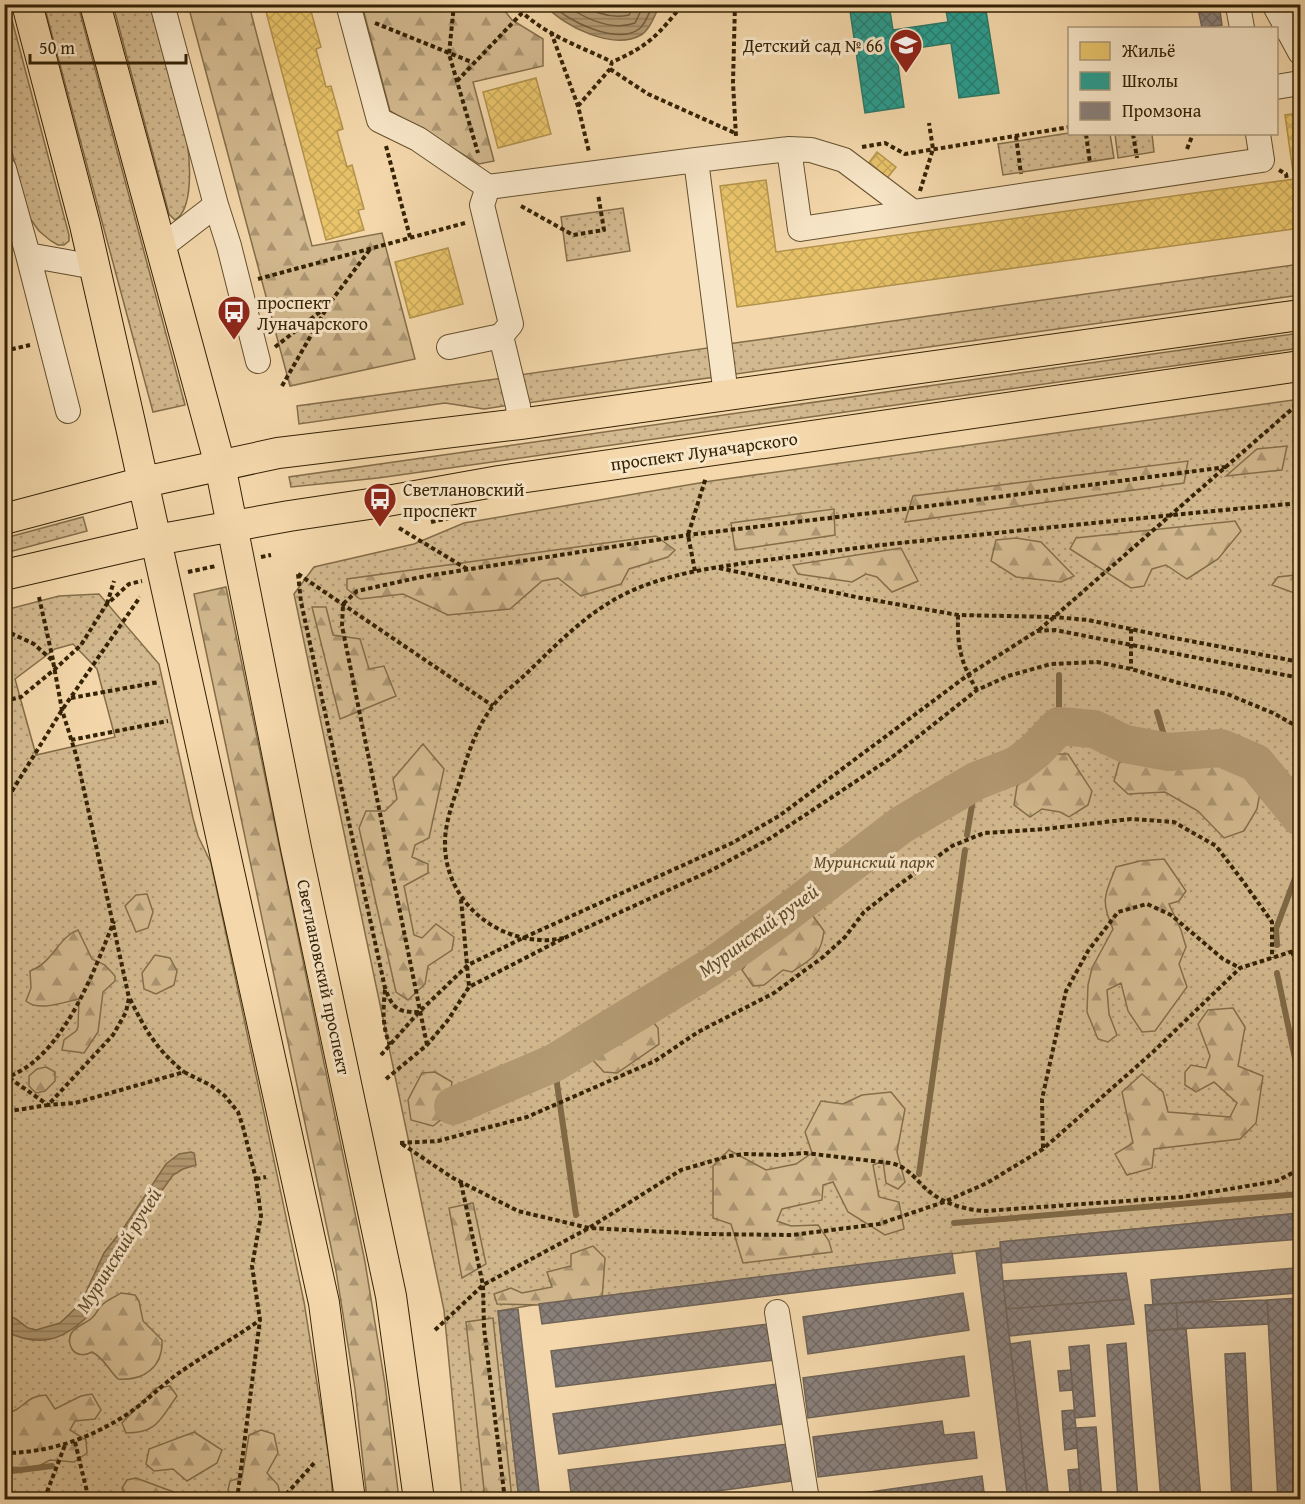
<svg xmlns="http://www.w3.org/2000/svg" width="1305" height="1504" font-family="'Gentium Book Plus',serif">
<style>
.grass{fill:url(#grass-dots);stroke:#846e4a;stroke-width:1.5;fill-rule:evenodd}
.forest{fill:url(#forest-firs);stroke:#846e4a;stroke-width:1.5}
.water{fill:url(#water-rules);stroke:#806a47;stroke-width:1.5}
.homes{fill:url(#homes-cross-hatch);stroke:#b3934c;stroke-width:1.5}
.schools{fill:url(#schools-cross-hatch);stroke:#2d7866;stroke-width:1.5}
.industry{fill:url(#industry-cross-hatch);stroke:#706458;stroke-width:1.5}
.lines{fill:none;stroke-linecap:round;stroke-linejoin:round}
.shore{stroke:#745e3c;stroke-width:1.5}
.stream{stroke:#806a47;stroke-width:6}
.river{stroke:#b39a73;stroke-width:38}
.minor-casing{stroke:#64502e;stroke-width:26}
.major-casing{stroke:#342205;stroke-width:32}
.path{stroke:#342205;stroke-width:4;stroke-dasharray:4.5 3;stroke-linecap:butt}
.minor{stroke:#f8e6c8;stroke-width:24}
.major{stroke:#f4d8ab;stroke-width:30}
.labels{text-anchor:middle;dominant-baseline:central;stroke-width:6;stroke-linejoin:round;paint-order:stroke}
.poi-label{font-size:18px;fill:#342205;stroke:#f8e6c8;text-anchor:start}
.street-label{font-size:18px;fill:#342205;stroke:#f8e6c8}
.park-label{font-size:18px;font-style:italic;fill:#5c4828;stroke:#f8e6c8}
.water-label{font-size:20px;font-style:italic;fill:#604c2c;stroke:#f8e6c8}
</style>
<defs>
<pattern id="grass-dots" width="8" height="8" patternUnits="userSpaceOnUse" patternTransform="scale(1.5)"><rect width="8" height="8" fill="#d3b98f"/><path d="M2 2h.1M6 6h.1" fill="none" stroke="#ac9673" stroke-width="1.8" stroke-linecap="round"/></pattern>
<pattern id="forest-firs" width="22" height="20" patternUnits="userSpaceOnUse" patternTransform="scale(1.5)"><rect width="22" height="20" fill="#d3b98f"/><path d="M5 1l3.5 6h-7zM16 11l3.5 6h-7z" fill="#ac9673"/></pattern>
<pattern id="water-rules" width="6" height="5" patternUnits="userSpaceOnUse" patternTransform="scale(1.5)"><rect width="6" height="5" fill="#b39a73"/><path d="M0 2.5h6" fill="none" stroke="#927d5c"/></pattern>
<pattern id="homes-cross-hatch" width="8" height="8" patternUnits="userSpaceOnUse" patternTransform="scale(1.5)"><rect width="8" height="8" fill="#e9c46a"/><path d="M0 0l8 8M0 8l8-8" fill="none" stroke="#c8a85a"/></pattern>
<pattern id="schools-cross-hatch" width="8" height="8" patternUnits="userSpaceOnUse" patternTransform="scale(1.5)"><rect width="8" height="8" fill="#2a9d8f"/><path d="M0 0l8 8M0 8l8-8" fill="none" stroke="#258073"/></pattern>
<pattern id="industry-cross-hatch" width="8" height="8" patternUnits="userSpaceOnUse" patternTransform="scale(1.5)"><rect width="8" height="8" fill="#8a817c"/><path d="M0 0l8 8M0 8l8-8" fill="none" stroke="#726964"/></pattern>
</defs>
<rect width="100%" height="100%" fill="#f4d8ab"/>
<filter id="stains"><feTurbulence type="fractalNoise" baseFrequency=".00333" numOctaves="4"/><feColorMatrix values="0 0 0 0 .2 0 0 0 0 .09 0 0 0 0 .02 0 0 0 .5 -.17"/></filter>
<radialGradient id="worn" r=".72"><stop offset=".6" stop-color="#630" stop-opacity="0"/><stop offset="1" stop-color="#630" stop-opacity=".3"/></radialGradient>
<path class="grass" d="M4 5H8L69 235V241L64 245H58L51 241 39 231 29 217 5 126Z
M44 5H78L185 405 153 412Z
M113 5H151L187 141C190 160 194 209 175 220L169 214Z
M1069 133 1110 134 1114 158 1003 175 998 144Z
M1115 134H1152L1154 152 1118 158Z
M623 208 630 251 567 261 561 217Z
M1300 264V295L736 374 730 361 728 344Z
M1300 333V348L378 478 291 487 289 477Z
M714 347 715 377 527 403 519 375Z
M503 378 510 405 484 409 445 403 299 424 297 406Z
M1300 399V1213L1001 1242 1000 1248 539 1304 498 1311 519 1499H462L444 1310 294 594 314 567 414 544 464 523 711 481Z
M83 517 87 531 5 553V538Z
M99 594 159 664 193 818 198 836 211 863 304 1302 330 1465 333 1499 5 1500V610L59 596ZM73 644 97 669 115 737 36 755 15 679 55 649Z"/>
<path class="forest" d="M188 5H249L312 246 382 233 415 359 290 386Z
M362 5H500L512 20 543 39V66L473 82 494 161 479 164 390 111Z
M1287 446 1282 470 1226 476 1257 449Z
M1188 461 1184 483 905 522 913 496Z
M834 509 835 535 735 550 731 523Z
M1235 521 1241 531 1218 559 1187 579 1166 565 1152 569 1144 586 1131 588 1070 549 1076 538Z
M656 536 675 550 668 557 629 569 621 584 581 596 558 578 542 581 510 609 448 615 403 594 360 599 347 589V579Z
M1016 538 1041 542 1074 576 1061 582 1016 577 991 561 996 540Z
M901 548 918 581 892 592 877 577 866 574 852 582 798 574 793 565Z
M1300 557V595L1272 585 1278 577 1295 575Z
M226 587 365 1262 385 1384 399 1499H367L355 1389 336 1271 194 594Z
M312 607H326L333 635 360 639 369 669 384 666 396 696 340 719Z
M423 744 444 769 429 838 415 845 412 857 428 864V873L404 886 414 935 422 938 436 924 454 937 452 950 428 966 425 984 408 1000 396 992 359 828 366 811H385L397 799 393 779Z
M1055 754H1068L1092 791 1088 805 1069 817 1060 812 1042 809 1030 817 1014 805 1017 786Z
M1136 754 1168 760 1215 757 1238 766 1261 787 1257 809 1244 831 1224 838 1198 811 1165 792 1128 794 1114 781 1119 763Z
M1164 859 1186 891 1179 901 1169 904 1181 930 1186 947 1179 964 1187 987 1155 1031 1142 1032 1128 1011 1121 983 1107 990 1109 1014 1117 1035 1108 1042 1098 1039 1087 1012 1088 985 1092 968 1113 929C1100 900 1105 894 1116 867L1140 861Z
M147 894 153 912 148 928 136 932 125 906 136 895Z
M800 913 813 916 824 931C821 956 812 958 792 972L783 970 764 985 753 986 742 970 763 941Z
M78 930 92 959 105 965 115 976V981L103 992 98 1032 84 1053 62 1050 64 1040 76 1031 78 1027 79 999C64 1002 39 1012 26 1001L31 988 30 971C54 962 58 937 78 930Z
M155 955 170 958 177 971 174 985 156 994 144 989 142 973Z
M1233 1008 1245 1027 1238 1066 1263 1076 1256 1123 1240 1139 1154 1149 1152 1168 1127 1175 1115 1154 1133 1143 1122 1092 1142 1074 1163 1092 1168 1112 1230 1117 1237 1103 1214 1082 1196 1092 1185 1085V1072L1191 1065 1206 1068 1210 1056 1198 1024 1208 1010Z
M648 1016 658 1028 659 1044 617 1073 604 1072 590 1057 598 1045 639 1018Z
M46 1067 55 1072V1081L45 1091 36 1093 29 1086V1076L37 1069Z
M435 1072 452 1082 448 1114 433 1126 411 1120 408 1100 422 1073Z
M891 1092 905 1109 897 1152 905 1182 898 1189 886 1183 883 1161 873 1165 879 1197 899 1202 904 1229 885 1235 848 1212 833 1182 823 1185 822 1200 782 1209 777 1221 791 1226 818 1225 829 1241 832 1252 743 1263 731 1224 713 1218V1166L729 1150 766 1170 796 1164 812 1153 805 1132 821 1101 843 1104 862 1095Z
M473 1203 486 1264 462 1278 449 1208Z
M593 1246 605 1258 602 1299 585 1306 497 1304 494 1294 511 1288 522 1293 552 1287 547 1272 571 1266V1254Z
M121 1293 135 1295 139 1301 143 1321 162 1340C163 1367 144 1381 118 1379 108 1369 104 1358 92 1352 73 1362 64 1341 73 1331 78 1325 87 1323 93 1317 96 1314 98 1309 101 1306 106 1300 115 1297 121 1293Z
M493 1318 512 1499H485L466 1322Z
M170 1386 177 1396C160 1419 158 1433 126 1433L122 1423 156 1388Z
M92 1394 101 1410 95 1419 75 1421 70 1430 86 1440 87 1453 74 1462 50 1460 35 1468 5 1467V1413C25 1411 23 1396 46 1395L55 1409 81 1396Z
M261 1430 274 1434 278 1453 267 1473 278 1485 280 1495 275 1499H234L228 1490 230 1481 242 1477 249 1435Z
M194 1432 222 1450 217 1463 187 1481 173 1469 154 1471 146 1464 149 1449Z
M136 1478 179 1494 183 1499H127L122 1488 127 1480Z"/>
<path class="water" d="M545 5H660C655 14 650 30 641 35 613 51 563 26 545 5Z
M191 1152 194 1153 196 1165 183 1169 173 1175 145 1214 88 1316C62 1341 39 1348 5 1331V1314L16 1319 28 1328 36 1330 60 1323 81 1303 104 1253 125 1226 166 1164 179 1154Z"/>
<path class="homes" d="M264 4H309L321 47 316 49 326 87 331 86 343 129 337 131 347 167 352 165 364 209 358 210 364 230 326 240Z
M536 78 551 134 498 148 483 92Z
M1300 113V228L737 307 720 186 766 180 776 252 1294 179 1285 115Z
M877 152 896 167 884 182 865 168Z
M448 248 463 304 410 318 395 262Z"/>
<path class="schools" d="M849 4H889L893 30 948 22 945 4H985L999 93 959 98 951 43 896 51 904 107 865 113Z"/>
<path class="industry" d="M1197 4H1219L1222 25 1202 28Z
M1300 1213V1239L1002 1263 1000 1242Z
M1000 1248 1003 1281 1028 1500H1008L976 1251Z
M952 1253 955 1273 542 1324 539 1304Z
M1295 1268 1297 1293 1153 1305 1151 1280Z
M1126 1273 1130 1299 1006 1309 1003 1281Z
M963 1293 969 1330 808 1354 803 1317Z
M1300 1298V1315L1298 1316V1322H1300V1500H1278L1267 1300Z
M1130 1299 1134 1324 1009 1336 1006 1309Z
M1267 1300 1269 1324 1178 1329 1176 1303Z
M1176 1303 1178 1329 1147 1331 1145 1305Z
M518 1309 540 1500H519L498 1311Z
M769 1324 774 1360 556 1387 551 1351Z
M1186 1328 1201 1500H1161L1147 1331Z
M1030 1341 1049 1500H1028L1010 1344Z
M1126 1343 1138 1500H1118L1107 1345Z
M1089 1345 1095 1416 1075 1418 1069 1347Z
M1245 1353 1252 1500H1232L1225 1354Z
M964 1356 969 1396 808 1418 803 1378Z
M1071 1370 1073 1390 1060 1391 1058 1371Z
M777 1384 782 1424 559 1454 553 1414Z
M1074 1410 1076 1428 1063 1429 1062 1411Z
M942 1421 944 1435 974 1432 977 1458 818 1477 813 1437Z
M1096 1427 1102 1500H1081L1076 1428Z
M1076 1428 1077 1448 1065 1450 1063 1429Z
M788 1444 791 1481 651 1500H572L568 1470Z
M1079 1469 1081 1492 1070 1493 1068 1470Z
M982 1476 985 1500H821V1499Z"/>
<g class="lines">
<path class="shore" d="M552 4C567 22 618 45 639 29 646 24 649 12 653 4
M564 4C584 18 610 32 635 23L644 4
M580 4C595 13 612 19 629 15L634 4"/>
<path class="stream" d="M1059 675V726
M1157 712 1169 752
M1292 806 1300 799
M967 835 976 781
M1277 945 1276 929 1300 865
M1277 973 1300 1082
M554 1063 576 1215
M919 1174 965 850
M954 1223 1300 1194
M4 1472 52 1466"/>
<path class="river" d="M453 1106 554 1063 711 967 780 918 901 825 976 781 1017 765 1035 751 1059 726 1094 729 1125 744 1169 752 1221 748 1256 763 1300 817"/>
<g class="minor-casing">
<path id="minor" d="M348 4 379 120 418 139 488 187
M1242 4 1238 6 1242 28
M1274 4 1300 52
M1276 87 1300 83
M789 149 800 229 1262 160 1258 134
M4 169 28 255 95 267
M216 205 229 246 258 361
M160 248 216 205 162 4
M28 255 68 411
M501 336 518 406 520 424
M449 347 501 336 511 324 482 205 488 187 696 160
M726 395 696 160 789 149 811 150 844 160 913 212
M777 1312 807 1500"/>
</g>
<g class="major-casing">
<path id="major" d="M27 4 85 225 131 427 324 1303 350 1500
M95 4 220 465 296 848 391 1296 419 1500
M4 519 144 482 278 453 520 424 1300 315
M4 575 156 540 289 516 376 503 499 481 1300 366"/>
</g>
<path class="path" d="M454 4 449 54 478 153
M515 4C538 33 580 46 612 62
M735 4 733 83 736 136
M375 23 474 63
M551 32 578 106 589 152
M610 69 648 94 735 133
M457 81 522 13
M578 106 610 69 612 62C649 46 658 35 683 4
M1086 134 1090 163
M1133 134 1137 158
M1016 136 1021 174
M386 146 410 237
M862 147 885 143 905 154 1070 127
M1187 149 1193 134
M1279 170 1286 174 1287 180
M920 191 933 149 929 123
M521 206 573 235 604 230 598 194
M258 279 465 223
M275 347 326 307
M4 351 30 345
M282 386 329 304 371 248
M431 522 468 514
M399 528 467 569
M261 557 271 555
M719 568 856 597 958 615 1054 617 1088 620 1159 635 1300 662
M695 571 688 535 706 477
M188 572 216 566
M298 574 301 602 385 988C392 1007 397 1013 419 1012L468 965 523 938 732 843 779 816 968 675 1037 631 1055 630 1300 678
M298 574 493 706
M39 597 53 660
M107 604 114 581
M958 615C957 646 961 664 977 690
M1131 629V669
M4 630 34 644 53 661 62 710 77 758 129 998 126 1012 113 1035 48 1105 4 1112
M1039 630 1300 402
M71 698 159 682
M4 701 21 697 55 669 81 645 106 605 129 584 142 581
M71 740 168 721
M4 804 62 710 140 597
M461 899 469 987
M564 938C556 939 548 941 541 940 487 938 443 894 445 840 446 818 455 797 461 777 468 753 477 727 492 707 501 695 515 684 526 674 561 640 592 607 638 588 677 572 718 567 759 561 806 555 853 548 900 543 1034 529 1167 515 1300 503
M1292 951 1300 979
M385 990C383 1009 382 1027 390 1045
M130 999C146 1031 156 1049 184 1072
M427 1045 342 626 343 604 357 591 426 576 688 535 937 505 1226 467
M381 1055 418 1013
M4 1078C62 1061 94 971 114 921
M386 1079 427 1045 448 1020 469 987 564 938 710 871 769 839 891 758 977 690 1008 676 1051 664 1097 662 1131 669 1179 683 1227 694 1273 713 1300 728
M400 1143 438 1141 527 1117 655 1061 698 1032 774 993 823 957 845 937 864 912 892 890 952 846 984 833 1045 829 1131 819 1174 822 1216 846 1242 880 1272 922V958
M402 1144 453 1178 518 1211 589 1228 706 1234 792 1235 879 1224 944 1202 987 1183 1043 1149 1153 1052 1240 968 1300 949
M1043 1148 1042 1099 1066 991 1088 951 1118 912 1147 904 1171 915 1223 959 1240 968
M256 1179 266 1177
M461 1183 483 1285 484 1328 505 1500
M435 1330 483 1285 589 1228 681 1170 729 1156 745 1154 781 1155 805 1153 890 1163C906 1166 913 1176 924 1187 941 1203 962 1209 984 1211L1182 1197 1277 1181 1300 1169
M75 1442 89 1500
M4 1453C48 1453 89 1439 126 1415 143 1404 159 1388 176 1375 203 1356 233 1339 260 1320L252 1266 261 1216 256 1179 243 1127 238 1112 225 1096 212 1086 184 1072 75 1103 48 1105 8 1077
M47 1492 65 1445
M237 1500 260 1320
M281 1500 316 1461"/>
<use href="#minor" class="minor"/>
<use href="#major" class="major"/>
</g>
<defs>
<g id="school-pin" transform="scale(1.725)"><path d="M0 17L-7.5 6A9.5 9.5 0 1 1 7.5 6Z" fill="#8f2418" stroke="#f8e6c8"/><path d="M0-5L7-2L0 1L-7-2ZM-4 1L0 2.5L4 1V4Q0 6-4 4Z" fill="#fff"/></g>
<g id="bus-pin" transform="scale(1.725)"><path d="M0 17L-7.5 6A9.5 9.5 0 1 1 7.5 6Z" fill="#8f2418" stroke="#f8e6c8"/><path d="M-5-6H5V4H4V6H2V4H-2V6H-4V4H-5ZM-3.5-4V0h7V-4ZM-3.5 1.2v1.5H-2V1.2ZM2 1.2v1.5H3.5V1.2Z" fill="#fff"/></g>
</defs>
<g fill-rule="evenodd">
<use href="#school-pin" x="906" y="45"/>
<use href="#bus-pin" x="234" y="312"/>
<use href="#bus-pin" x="380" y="499"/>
</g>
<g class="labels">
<g class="poi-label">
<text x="883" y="45" text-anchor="end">Детский сад № 66</text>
<text x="257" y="302">проспект<tspan x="257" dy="21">Луначарского</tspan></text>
<text x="403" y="489">Светлановский<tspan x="403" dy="21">проспект</tspan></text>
</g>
<g class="street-label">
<text transform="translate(704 451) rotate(-8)">проспект Луначарского</text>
<text transform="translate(324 977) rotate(78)">Светлановский проспект</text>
</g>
<g class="park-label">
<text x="874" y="861">Муринский парк</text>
</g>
<g class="water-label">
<text transform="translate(758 930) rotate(-36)">Муринский ручей</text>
<text transform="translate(118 1250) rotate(-58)">Муринский ручей</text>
</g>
</g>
<rect width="1305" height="1504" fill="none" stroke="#f4d8ab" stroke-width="24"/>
<rect x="6" y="6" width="1293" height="1492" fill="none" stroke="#342205" stroke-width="3"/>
<rect x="12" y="12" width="1281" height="1480" fill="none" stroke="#342205" stroke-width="1.5"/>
<rect x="1068" y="27" width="210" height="108" fill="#f8e6c8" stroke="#aa987a" stroke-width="1.5"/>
<rect x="1080" y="42" width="30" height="18" fill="#e9c46a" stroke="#aa987a" stroke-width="1.5"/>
<text x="1122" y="57" font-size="18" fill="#342205">Жильё</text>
<rect x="1080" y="72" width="30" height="18" fill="#2a9d8f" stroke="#aa987a" stroke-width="1.5"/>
<text x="1122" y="87" font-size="18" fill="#342205">Школы</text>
<rect x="1080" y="102" width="30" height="18" fill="#8a817c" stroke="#aa987a" stroke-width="1.5"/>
<text x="1122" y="117" font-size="18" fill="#342205">Промзона</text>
<path d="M30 54v9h156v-9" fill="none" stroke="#342205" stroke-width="3"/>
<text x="39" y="54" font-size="18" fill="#342205" stroke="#f8e6c8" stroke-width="4.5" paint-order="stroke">50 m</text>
<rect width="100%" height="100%" filter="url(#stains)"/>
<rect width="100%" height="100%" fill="url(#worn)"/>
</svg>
